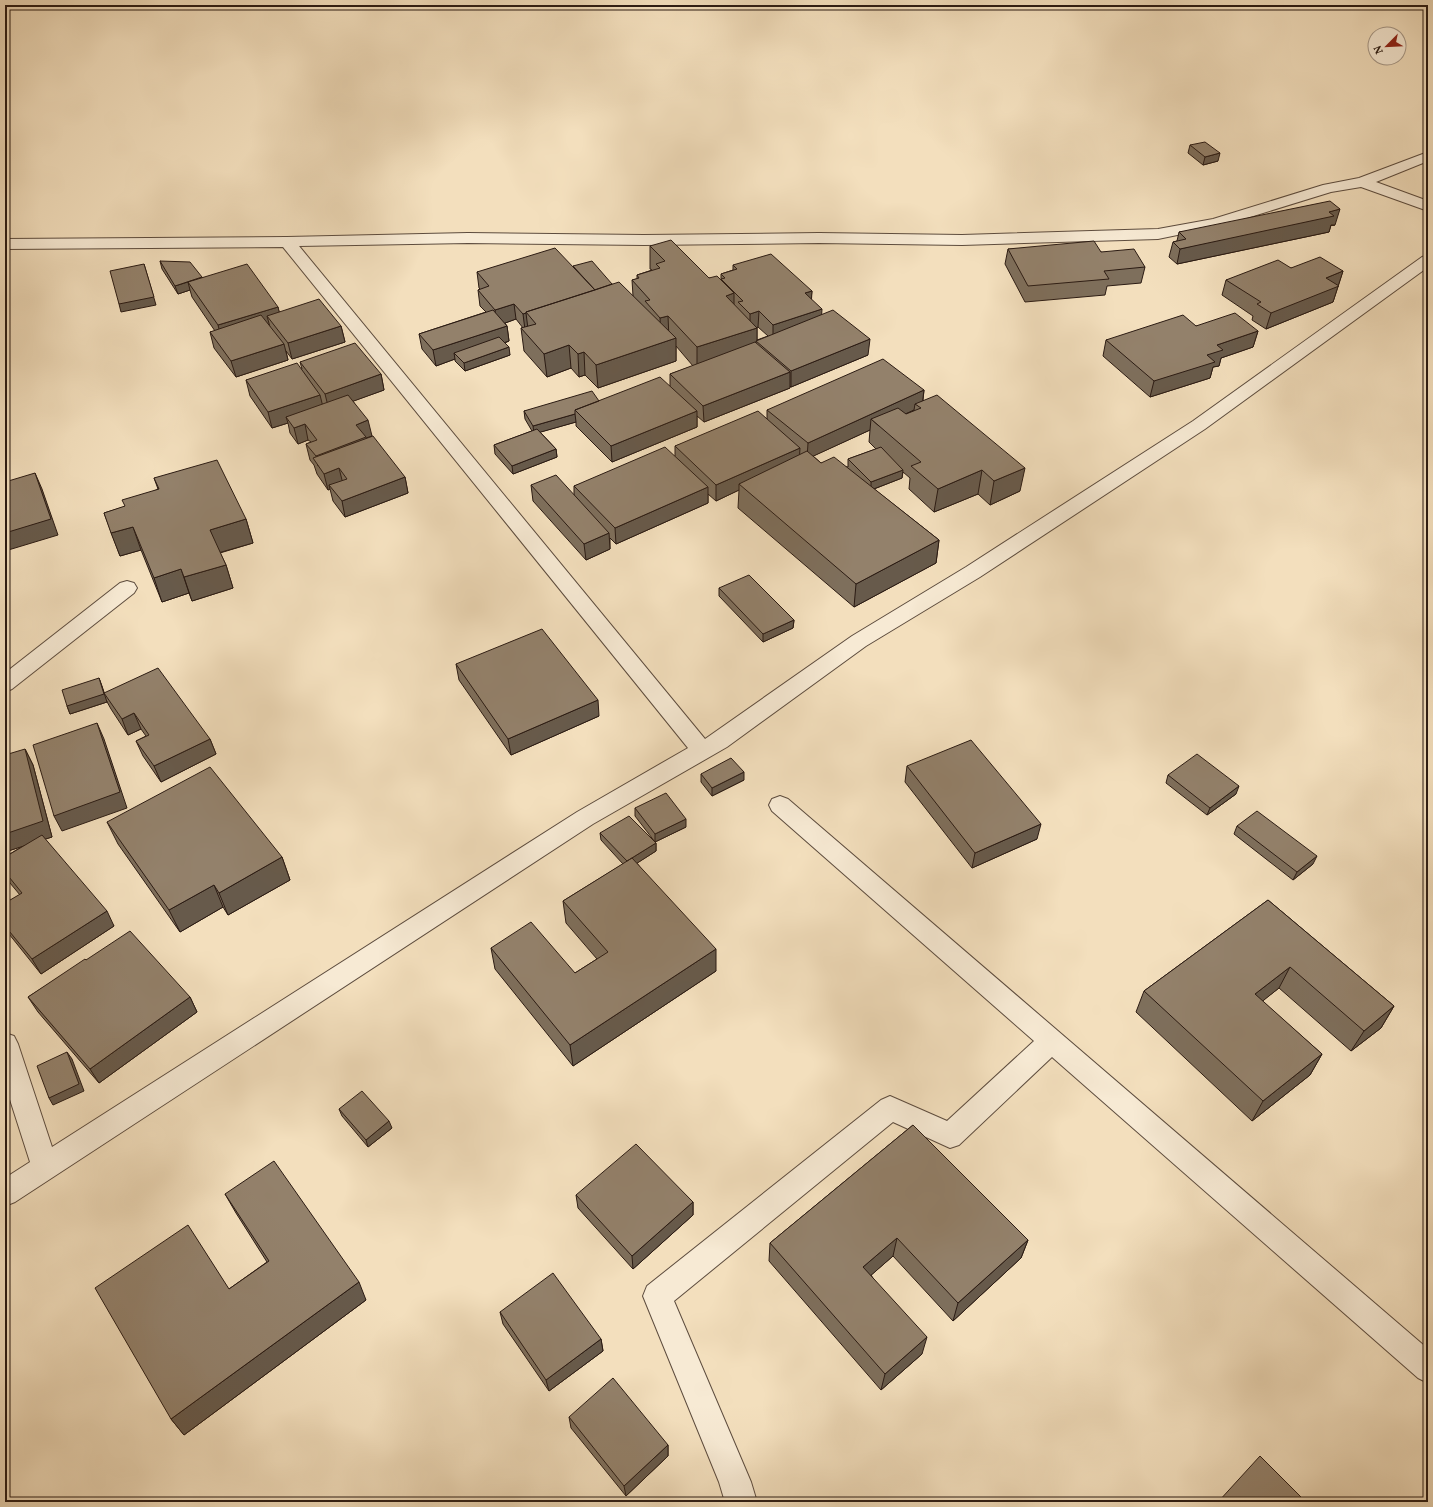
<svg xmlns="http://www.w3.org/2000/svg" width="1433" height="1507" font-family="Vollkorn,serif">
<style>
.lines{fill:none;stroke-linecap:round;stroke-linejoin:round}
.minor-casing{stroke:#5d4c3e;stroke-width:2}
.minor{fill:#f7ead4;fill-rule:evenodd}
.wall{fill:#7e6f5c;stroke:#2b1b13;fill-rule:evenodd}
.shaded-wall{fill:#675a4b;stroke:#2b1b13}
.building{fill:#93816b;stroke:#2b1b13}
</style>
<rect width="100%" height="100%" fill="#f3dfbd"/>
<filter id="stains"><feTurbulence type="fractalNoise" baseFrequency=".005" numOctaves="4"/><feColorMatrix values="0 0 0 0 .2 0 0 0 0 .09 0 0 0 0 .02 0 0 0 .5 -.17"/></filter>
<radialGradient id="worn" r=".72"><stop offset=".6" stop-color="#630" stop-opacity="0"/><stop offset="1" stop-color="#630" stop-opacity=".3"/></radialGradient>
<g class="lines">
<g class="minor-casing">
<path id="minor" d="M1428 152V161L1376 182 1428 201V211L1361 187 1331 192 1221 226 1158 239 962 245 819 243 644 245 468 243 299 246 705 739 852 636 966 567 1193 421 1422 257 1428 255V267L1205 429 980 577 866 646 727 747 593 824 15 1202 5 1206V1178L30 1162 5 1084V1033L14 1036 18 1044 52 1147 577 812 688 748 283 247 5 249V239L287 237 468 233 644 235 819 233 962 235 1158 229 1213 219 1323 185 1359 178Z
M127 581 134 583 137 588 134 593 12 689 5 692V673L120 583Z
M780 796 788 799 1428 1349V1383L1418 1378 1052 1057 959 1145 950 1148 893 1122 674 1301 751 1482 757 1502H725L719 1482 643 1296 647 1286 881 1100 890 1096 947 1121 1034 1041 772 811 769 805 772 799Z"/>
</g>
<use href="#minor" class="minor"/>
</g>
<path class="wall" d="M1190 145 1218 161 1203 165 1188 153Z
M1331 225 1329 232 1177 264 1169 257 1173 242 1177 241 1179 232 1335 225Z
M650 246 709 278 721 280V274L733 270V265L812 291 811 299 821 315 868 355 791 387 790 386V388L704 422 697 416V427L612 462 576 426V422L540 432 556 449 557 457 513 474 495 454 494 445 532 431 525 419 524 411 599 401 670 386V374L693 366 676 346V361L598 388 585 375 579 377 571 368 547 377 524 351 521 328H523L516 319 505 323 507 326 509 341 505 343 510 355 465 371 455 361V359L436 366 422 349 419 334 486 312 480 306 478 290 480 289 479 288 477 272 574 267 573 266 612 284 633 296 632 280 637 279V275L652 270 650 269ZM757 327H758L768 336 757 340Z
M1008 249 1101 252 1145 267 1141 283 1107 286 1105 295 1025 302 1005 264Z
M160 261 278 307 279 312 341 326 345 342 292 359 286 351 288 360 236 377 214 348 210 332 215 331 192 297 190 290 178 294 162 269Z
M1291 268 1343 271 1333 302 1266 329 1252 320 1253 316 1222 295 1226 280Z
M1196 326 1258 331 1253 347 1221 358 1219 366 1213 367 1210 378 1150 397 1103 356 1106 340Z
M300 362 381 374 384 390 353 401 372 436 366 438V439L405 477 408 493 345 517 333 501 330 489 328 490 317 474 314 465 310 460 306 444 311 442 308 440 298 444 290 433 288 423 272 428 250 396 246 380 302 369Z
M924 390 923 400 1020 491 990 505 978 494 934 512 909 489 910 478 903 472 902 478 874 489 939 540 936 563 854 607 738 508 739 490 716 501 708 494V503L616 544 610 538V549L586 560 533 501 531 485 574 496V486L675 456V446L767 419V410ZM914 410V411L906 414H905ZM870 430 869 442 876 449 848 459V467L821 463 813 456Z
M154 478 246 519 253 543 220 553 226 565 233 588 192 601 189 593 162 602 141 550 120 556 104 513 124 507 158 489Z
M719 588 794 620 793 628 763 642 719 596Z
M456 664 599 716 511 755 459 680Z
M99 678 104 693 210 739 216 754 161 782 143 756 136 741 146 736 141 729 128 735 111 709 106 700 107 702 70 714 67 706Z
M25 749 33 765 52 837 45 839 114 926 41 974 5 929V903L20 895 5 877V857L23 846 5 852Z
M907 766 1037 839 972 868 905 782Z
M701 774 744 780 712 796 701 782Z
M1168 775 1236 794 1207 815 1166 783Z
M635 808 686 827 655 842 635 816Z
M107 822 282 857 290 880 228 915 223 907 180 932 118 844Z
M1237 826 1313 864 1293 880 1234 834Z
M600 833 656 843V851L637 863 716 971 573 1066 495 969 491 948 575 973 597 959 566 923 563 901 623 864 601 840Z
M1268 900 1394 1006 1381 1028 1351 1051 1279 988 1262 1001 1322 1054 1310 1075 1252 1121 1136 1012 1144 991Z
M86 960 190 997 197 1012 99 1083 38 1012 28 997Z
M339 1109 392 1128 368 1147 342 1116Z
M913 1125 1028 1240 1021 1258 953 1321 893 1256 871 1275 922 1354 881 1390 769 1261 770 1243Z
M225 1194 366 1300 184 1435 171 1419 229 1289 267 1262 236 1213Z
M576 1195 693 1202V1215L633 1269 578 1208Z
M500 1312 601 1339 603 1351 549 1391 503 1324Z
M569 1417 668 1445V1456L626 1496 571 1428Z"/>
<path class="shaded-wall" d="M1220 153 1218 161 1203 165 1205 157Z
M1340 209 1335 225H1331L1329 232 1177 264 1180 249Z
M144 264 156 305 121 312 119 304Z
M1343 271 1333 302 1266 329 1271 313 1326 278Z
M188 282 190 290 178 294 175 286Z
M812 291 811 307 805 293Z
M734 293V316L726 296Z
M514 304 516 319 497 326 495 310Z
M278 307 282 323 267 316 270 327 222 341 218 325Z
M822 309 821 325 773 341V325Z
M759 311 758 327 750 330V314Z
M526 313 528 329 525 330 523 314Z
M668 316 669 339 661 341 660 318Z
M341 326 345 342 292 359 288 343Z
M507 326 509 341 459 358 454 353 455 359 436 366 433 350Z
M757 328V342L756 341V351L697 370V347Z
M1258 331 1253 347 1221 358 1219 366 1213 367 1210 378 1150 397 1154 381 1217 345Z
M676 338V361L598 388 596 365Z
M870 339 868 355 791 387V371Z
M284 344 288 360 236 377 231 361Z
M569 345 571 368 547 377 544 354Z
M509 347 510 355 465 371 464 363Z
M584 352 585 375 579 377 578 354Z
M790 372V388L704 422 703 406Z
M381 374 384 390 329 410 325 394Z
M924 390 922 406 915 404 914 410 879 426 871 419 870 430 807 459 808 443Z
M320 395 324 411 286 417 288 423 272 428 268 412Z
M697 411V427L612 462 611 446Z
M575 414 576 422 534 434 533 426Z
M368 420 372 436 366 438 369 453 318 466 316 456 356 425Z
M305 424 308 440 298 444 294 428Z
M800 448 799 464 739 484V490L716 501V485Z
M556 449 557 457 513 474 512 466Z
M339 468 343 484 329 485 330 489 328 490 324 474Z
M1025 468 1020 491 990 505 994 481Z
M903 470 902 478 871 490V482Z
M982 470 978 494 934 512 938 489Z
M35 473 42 489 58 535 5 551V533Z
M405 477 408 493 345 517 342 501Z
M708 487V503L616 544 615 528Z
M246 519 253 543 218 553 210 530Z
M133 527 141 550 120 556 111 533Z
M609 533 610 549 586 560 584 544Z
M939 540 936 563 854 607 856 584Z
M226 565 233 588 192 601 184 577Z
M181 569 189 593 162 602 154 578Z
M794 620 793 628 763 642V634Z
M99 678 102 686 105 695 104 693 107 702 70 714 67 706Z
M598 700 599 716 511 755 508 739Z
M134 713 141 729 128 735 122 719Z
M97 723 104 739 127 808 62 831 54 816Z
M210 739 216 754 161 782 154 766Z
M25 749 33 765 52 837 5 852V834Z
M744 772V780L712 796V788Z
M1239 786 1236 794 1207 815 1210 808Z
M686 819V827L655 842V834Z
M1041 824 1037 839 972 868 975 853Z
M656 843V851L628 869 627 861Z
M1317 856 1313 864 1293 880 1297 872Z
M282 857 290 880 228 915 219 893Z
M214 885 223 907 180 932 169 910Z
M107 911 114 926 41 974 32 959Z
M716 949V971L573 1066 570 1045Z
M1290 967 1279 988 1244 1016 1255 994Z
M190 997 197 1012 99 1083 90 1069Z
M1394 1006 1381 1028 1351 1051 1364 1031Z
M67 1052 72 1059 84 1091 53 1105 49 1098Z
M1322 1054 1310 1075 1252 1121 1263 1101Z
M389 1121 392 1128 368 1147 366 1140Z
M693 1202V1215L633 1269 632 1256Z
M897 1238 893 1256 860 1285 863 1267Z
M1028 1240 1021 1258 953 1321 958 1303Z
M359 1282 366 1300 184 1435 171 1419Z
M927 1337 922 1354 881 1390 885 1374Z
M601 1339 603 1351 549 1391 546 1380Z
M668 1445V1456L626 1496 624 1486Z"/>
<path class="building" d="M1205 142 1220 153 1205 157 1190 145Z
M1330 201 1340 209 1329 212 1334 216 1180 249 1173 242 1186 239 1179 232Z
M671 240 709 278 717 276 734 293 726 296 757 328 697 347 668 316 660 318 645 301 650 300 632 280 639 278 637 275 660 268 656 264 665 261 650 246Z
M1094 241 1101 252 1134 249 1145 267 1104 271 1109 279 1028 286 1008 249Z
M555 248 595 290 526 312V313L523 314 514 304 495 310 478 290 489 286 477 272Z
M771 254 812 291 805 293 822 309 773 325 759 311 750 314 738 302 743 301 721 279 725 278 721 274 737 269 733 265Z
M1320 257 1343 271 1326 278 1339 286 1271 313 1257 304 1261 302 1226 280 1278 260 1291 268Z
M160 261 190 262 202 277 175 286Z
M592 261 612 284 595 290 573 266Z
M144 264 154 297 119 304 110 271Z
M247 264 278 307 218 325 188 282Z
M619 282 676 338 596 365 584 352 578 354 569 345 544 354 521 328 536 324 526 312Z
M319 299 341 326 288 343 267 316Z
M493 310 507 326 433 350 419 334Z
M833 310 870 339 791 371 756 341Z
M1235 313 1258 331 1217 345 1223 350 1207 355 1215 362 1154 381 1106 340 1183 315 1196 326Z
M261 315 284 344 231 361 210 332Z
M499 337 509 347 464 363 454 353Z
M755 342 790 372 703 406 670 374Z
M355 343 381 374 325 394 300 362Z
M883 359 924 390 808 443 767 410Z
M297 363 320 395 268 412 246 380Z
M660 377 697 411 611 446 575 410Z
M592 391 599 401 575 410V414L533 426 524 411Z
M348 395 368 420 356 425 366 437 316 456 306 444 317 440 305 424 294 428 286 417Z
M937 395 1025 468 994 481 982 470 938 489 911 466 921 462 871 419 898 408 906 414 921 408 915 404Z
M758 411 800 448 716 485 675 446Z
M537 429 556 449 512 466 494 445Z
M373 436 405 477 342 501 329 485 347 479 339 468 324 474 313 458Z
M665 447 708 487 615 528 574 486Z
M881 447 903 470 871 482 848 459Z
M807 451 821 463 834 457 939 540 856 584 739 484Z
M217 460 246 519 210 530 226 565 184 577 181 569 154 578 133 527 111 533 104 513 125 506 122 500 159 489 154 478Z
M35 473 51 519 5 533V482Z
M556 475 609 533 584 544 531 485Z
M749 575 794 620 763 634 719 588Z
M542 629 598 700 508 739 456 664Z
M158 668 210 739 154 766 136 741 149 735 134 713 122 719 104 693Z
M99 678 104 694 67 706 62 690Z
M97 723 120 792 54 816 33 745Z
M971 740 1041 824 975 853 907 766Z
M25 749 43 821 5 834V755Z
M1197 754 1239 786 1210 808 1168 775Z
M731 758 744 772 712 788 701 774Z
M210 767 282 857 219 893 214 885 169 910 107 822Z
M666 793 686 819 655 834 635 808Z
M1257 811 1317 856 1297 872 1237 826Z
M629 816 656 843 627 861 600 833Z
M42 835 107 911 32 959 5 926V903L22 893 5 872V857Z
M632 858 716 949 570 1045 491 948 531 922 575 973 608 952 563 901Z
M1268 900 1394 1006 1364 1031 1290 967 1255 994 1322 1054 1263 1101 1144 991Z
M130 931 190 997 90 1069 28 997 85 959 86 960Z
M67 1052 79 1084 49 1098 37 1066Z
M362 1091 389 1121 366 1140 339 1109Z
M913 1125 1028 1240 958 1303 897 1238 863 1267 927 1337 885 1374 770 1243Z
M636 1144 693 1202 632 1256 576 1195Z
M274 1161 359 1282 171 1419 95 1288 188 1225 229 1289 269 1261 225 1194Z
M553 1273 601 1339 546 1380 500 1312Z
M613 1378 668 1445 624 1486 569 1417Z
M1260 1456 1306 1502H1218Z"/>
<rect width="1433" height="1507" fill="none" stroke="#f3dfbd" stroke-width="20"/>
<rect x="6" y="6" width="1421" height="1495" fill="none" stroke="#2b1b13" stroke-width="2"/>
<rect x="10" y="10" width="1413" height="1487" fill="none" stroke="#2b1b13"/>
<g transform="translate(1387 46) rotate(246)"><circle r="19" fill="#f7ead4" stroke="#a59787"/>
<path d="M0-3L7 15L0 10L-7 15Z" fill="#8f2418"/>
<text y="-6" font-size="11" font-weight="bold" text-anchor="middle" fill="#2b1b13">N</text>
</g>
<rect width="100%" height="100%" filter="url(#stains)"/>
<rect width="100%" height="100%" fill="url(#worn)"/>
</svg>
